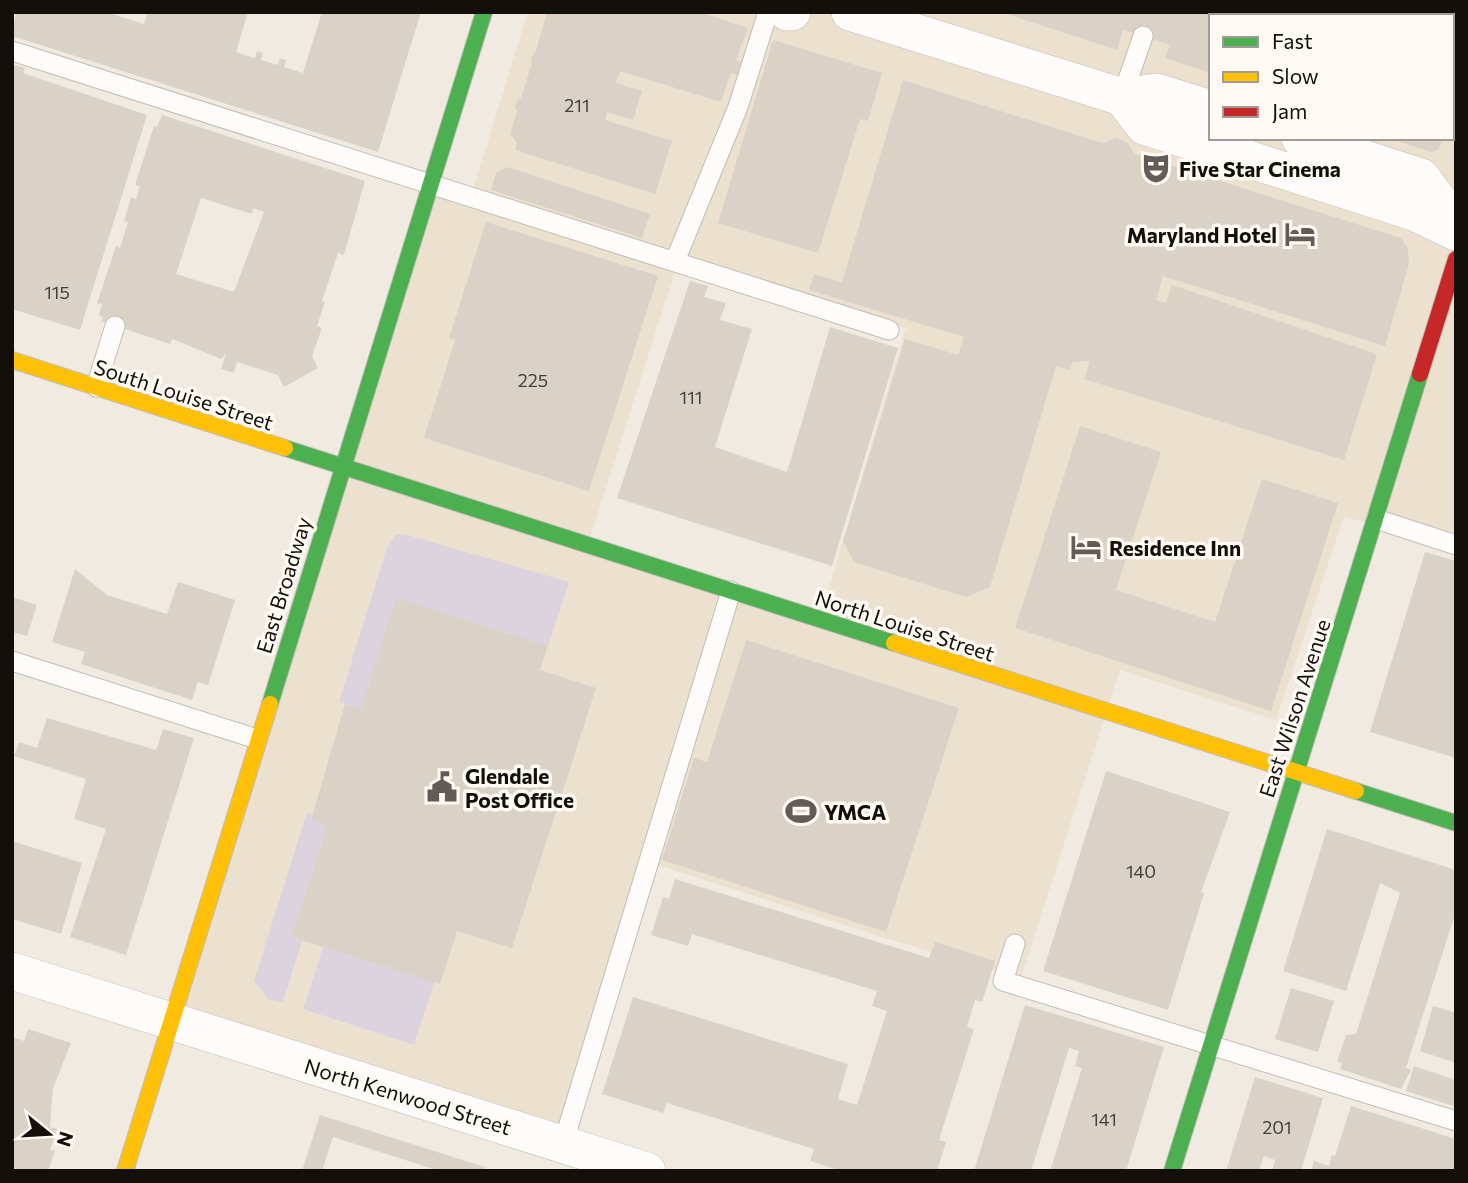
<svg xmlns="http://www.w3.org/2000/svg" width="1468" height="1183" font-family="Commissioner,sans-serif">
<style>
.built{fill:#ece0cf;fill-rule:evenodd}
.green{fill:#ddd3de}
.building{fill:#dbd2c7;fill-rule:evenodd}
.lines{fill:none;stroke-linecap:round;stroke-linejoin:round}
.lane-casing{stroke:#c2bdb5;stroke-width:21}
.street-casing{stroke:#c2bdb5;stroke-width:38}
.fast-casing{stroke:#c2bdb5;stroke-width:18}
.slow-casing{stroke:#c2bdb5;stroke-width:18}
.jam-casing{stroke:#c2bdb5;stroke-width:18}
.lane{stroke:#fdfcfa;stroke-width:19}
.street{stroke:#fdfcfa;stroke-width:37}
.fast{stroke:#4caf50;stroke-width:16}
.slow{stroke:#ffc107;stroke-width:16}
.jam{stroke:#c62828;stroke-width:16}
.labels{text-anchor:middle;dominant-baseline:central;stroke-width:7;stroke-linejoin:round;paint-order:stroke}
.number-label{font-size:18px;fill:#454039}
.poi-label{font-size:21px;font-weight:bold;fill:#130f0a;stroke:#fef9f3;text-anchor:start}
.street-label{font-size:21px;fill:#130f0a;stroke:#fef9f3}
</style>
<rect width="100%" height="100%" fill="#f1eae0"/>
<path class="built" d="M528 12H1456V551L1344 516 1276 720 1120 670 1021 978 888 939 652 863 553 1159 175 1018 439 178 473 189ZM1211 16H1452V138H1211ZM680 256 906 328 822 611 589 541Z"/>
<path class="green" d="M404 534 569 582 548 646 396 598 361 709 339 702 387 547 395 535Z
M307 812 312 814 311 820 327 825 292 937 302 941 283 1002 268 999 254 981Z
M323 947 434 982 414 1045 303 1009Z"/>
<path class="building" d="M16 12H106L144 24 148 12H248L236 52 255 58 257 51 263 53 261 60 278 65 280 58 286 60 284 67 303 73 322 12H421L378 152 12 36Z
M547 12H700L748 28 736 60 745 63 741 76 731 73 721 102 620 71 616 83 642 91 633 120 607 112 605 120 672 141 655 194 515 150 517 143 510 134 517 111 515 108 517 100 521 99 532 62 530 59 536 51Z
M1001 12H1287L1286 16H1211V73L1165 58 1170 45 1123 30 1117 50Z
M1323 12H1456V100L1453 109 1452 16H1322Z
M773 40 882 73 868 121 860 119 818 253 718 223Z
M12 64 25 68 23 73 147 115 80 330 12 309Z
M903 80 1102 143 1117 138 1127 142 1135 154 1401 238 1408 249 1409 264 1385 346 1163 276 1156 300 1166 303 1172 285 1377 354 1344 460 1084 379 1090 361 1073 362 1069 370 1056 366 990 587 966 597 854 562 843 541 905 339 958 355 964 337 809 290 814 274 842 282Z
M162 115 365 181 344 255 338 253 322 301 325 302 317 326 322 328 312 356 318 368 284 387 278 375 237 362 234 373 221 369 226 353 221 359 172 339 170 344 101 321 103 317 99 315 102 304 97 303 116 246 120 248 128 222 124 221 131 197 136 199 140 186 135 185 154 126 157 127ZM201 198 252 214 253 208 264 212 234 292 176 274Z
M1389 138H1444L1438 150 1430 152Z
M508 167 650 214 642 238 491 190 496 173Z
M486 222 658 276 589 491 424 438 455 340 449 338Z
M690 281 708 286 704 297 726 303 720 320 752 329 715 447 787 472 830 327 898 348 832 566 617 498Z
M1080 426 1161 452 1116 590 1215 622 1262 479 1338 503 1271 711 1015 628Z
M1425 552 1456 561V758L1370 732Z
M75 569 107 595 167 614 178 582 235 600 208 685 198 682 192 700 81 664 85 652 52 642Z
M12 597 37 605 27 636 12 632Z
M396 598 548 646 540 670 596 688 512 948 457 931 440 984 292 937 327 825 311 820 345 704 361 709Z
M746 640 959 708 886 932 662 860 694 758 707 762Z
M47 718 156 750 163 729 194 738 126 955 70 937 106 829 74 819 86 779 14 756 19 742 37 748Z
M1106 771 1230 812 1201 892 1204 893 1168 1010 1043 971Z
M1327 829 1456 870V911L1406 1068 1411 1070 1401 1089 1340 1069 1342 1063 1337 1062 1346 1035 1356 1034 1400 893 1380 883 1346 991 1283 971Z
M12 841 82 863 61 934 12 919Z
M675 879 929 958 935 942 995 961 982 1002 975 1000 967 1027 974 1029 939 1140 946 1142 937 1171H841L810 1161 814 1149 667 1103 663 1113 602 1094 633 997 848 1064 838 1099 857 1105 887 1011 872 1006 877 991 692 934 688 946 651 935 663 897 669 899Z
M1291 988 1334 1001 1318 1052 1275 1039Z
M1025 1005 1164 1047 1126 1171H1050L1082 1068 1075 1066 1079 1051 1069 1048 1031 1171H974Z
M1433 1006 1456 1013V1063L1420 1051Z
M28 1029 71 1043 53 1088 50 1127 57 1129 50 1150 55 1151 48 1171H12V1037L24 1041Z
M1414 1066 1456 1080V1107L1406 1091Z
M1255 1077 1323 1098 1301 1171H1272L1275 1160 1264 1156 1259 1171H1226Z
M1351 1106 1456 1139V1171H1311L1314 1161 1329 1166 1332 1155 1335 1156Z
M320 1115 485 1167 484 1171H440L333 1137 322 1171H302Z"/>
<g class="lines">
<g class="lane-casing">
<path id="lane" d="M12 51 889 330
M1122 97 1143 36
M675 261 738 107 768 12
M96 387 115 326
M1376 519 1456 545
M12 661 257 739
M1015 944 1003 981 1456 1121
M563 1144 731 591"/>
</g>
<g class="street-casing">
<path id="street" d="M787 12H792
M850 12 1122 97 1156 92 1211 109
M1300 16 1301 12
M1122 97 1144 126 1414 212 1456 232
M1300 138 1421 177 1456 225
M12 971 647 1171"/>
</g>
<g class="fast-casing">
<path id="fast" d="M285 448 894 643
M270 704 484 12
M1356 791 1456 823
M1172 1171 1420 374"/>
</g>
<g class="slow-casing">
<path id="slow" d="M12 360 285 448
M894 643 1356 791
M125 1171 270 704"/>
</g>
<g class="jam-casing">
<path id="jam" d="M1420 374 1456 259"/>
</g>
<use href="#lane" class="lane"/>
<use href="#street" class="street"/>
<use href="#fast" class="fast"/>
<use href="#slow" class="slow"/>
<use href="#jam" class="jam"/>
</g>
<defs>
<g id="theatre-bare" transform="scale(2.415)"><path d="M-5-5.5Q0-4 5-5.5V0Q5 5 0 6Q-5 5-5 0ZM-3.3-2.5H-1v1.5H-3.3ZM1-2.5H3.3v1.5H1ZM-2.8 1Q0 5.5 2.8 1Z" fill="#615c55" stroke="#fef9f3" stroke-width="2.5" paint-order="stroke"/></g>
<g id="hotel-bare" transform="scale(2.415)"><path d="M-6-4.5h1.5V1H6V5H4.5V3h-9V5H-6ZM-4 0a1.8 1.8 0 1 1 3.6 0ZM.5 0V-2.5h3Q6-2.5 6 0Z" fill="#615c55" stroke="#fef9f3" stroke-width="2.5" paint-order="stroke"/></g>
<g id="civic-bare" transform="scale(2.415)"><path d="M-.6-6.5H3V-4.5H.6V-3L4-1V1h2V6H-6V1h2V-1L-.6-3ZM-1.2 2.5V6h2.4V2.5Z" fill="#615c55" stroke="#fef9f3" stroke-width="2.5" paint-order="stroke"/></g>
<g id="stadium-bare" transform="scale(2.415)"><path d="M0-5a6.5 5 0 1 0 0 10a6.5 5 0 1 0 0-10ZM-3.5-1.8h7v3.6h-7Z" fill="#615c55" stroke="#fef9f3" stroke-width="2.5" paint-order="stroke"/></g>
</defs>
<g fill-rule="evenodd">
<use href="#theatre-bare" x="1156" y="168"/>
<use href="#hotel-bare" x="1300" y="234"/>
<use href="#hotel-bare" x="1086" y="547"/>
<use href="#civic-bare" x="442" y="787"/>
<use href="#stadium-bare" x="801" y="811"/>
</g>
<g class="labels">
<g class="number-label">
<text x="577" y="105">211</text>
<text x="57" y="292">115</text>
<text x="533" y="380">225</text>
<text x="691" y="397">111</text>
<text x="1141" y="871">140</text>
<text x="1104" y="1119">141</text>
<text x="1277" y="1127">201</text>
</g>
<g class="poi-label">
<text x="1179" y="168">Five Star Cinema</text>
<text x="1277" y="234" text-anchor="end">Maryland Hotel</text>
<text x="1109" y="547">Residence Inn</text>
<text x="465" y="775">Glendale<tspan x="465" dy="24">Post Office</tspan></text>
<text x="824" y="811">YMCA</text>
</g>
<g class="street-label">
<text transform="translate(184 394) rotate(18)">South Louise Street</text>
<text transform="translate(283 585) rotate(-73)">East Broadway</text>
<text transform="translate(905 625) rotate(18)">North Louise Street</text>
<text transform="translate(1294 708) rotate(-72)">East Wilson Avenue</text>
<text transform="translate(408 1096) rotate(17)">North Kenwood Street</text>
</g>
</g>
<rect width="1468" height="1183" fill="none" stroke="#130f0a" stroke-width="28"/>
<rect x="1209" y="14" width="245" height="126" fill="#fef9f3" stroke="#a09b96" stroke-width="2"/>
<rect x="1223" y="37" width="35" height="10" fill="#4caf50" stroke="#a09b96" stroke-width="2"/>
<text x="1272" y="49" font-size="21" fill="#130f0a">Fast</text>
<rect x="1223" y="72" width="35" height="10" fill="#ffc107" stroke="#a09b96" stroke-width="2"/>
<text x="1272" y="84" font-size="21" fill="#130f0a">Slow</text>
<rect x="1223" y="107" width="35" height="10" fill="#c62828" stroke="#a09b96" stroke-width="2"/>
<text x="1272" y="119" font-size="21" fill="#130f0a">Jam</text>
<g transform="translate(49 1134) rotate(108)" stroke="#fef9f3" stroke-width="5" paint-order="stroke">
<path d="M0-5L12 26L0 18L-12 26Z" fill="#130f0a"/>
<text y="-10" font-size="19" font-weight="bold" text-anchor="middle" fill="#130f0a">N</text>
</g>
</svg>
